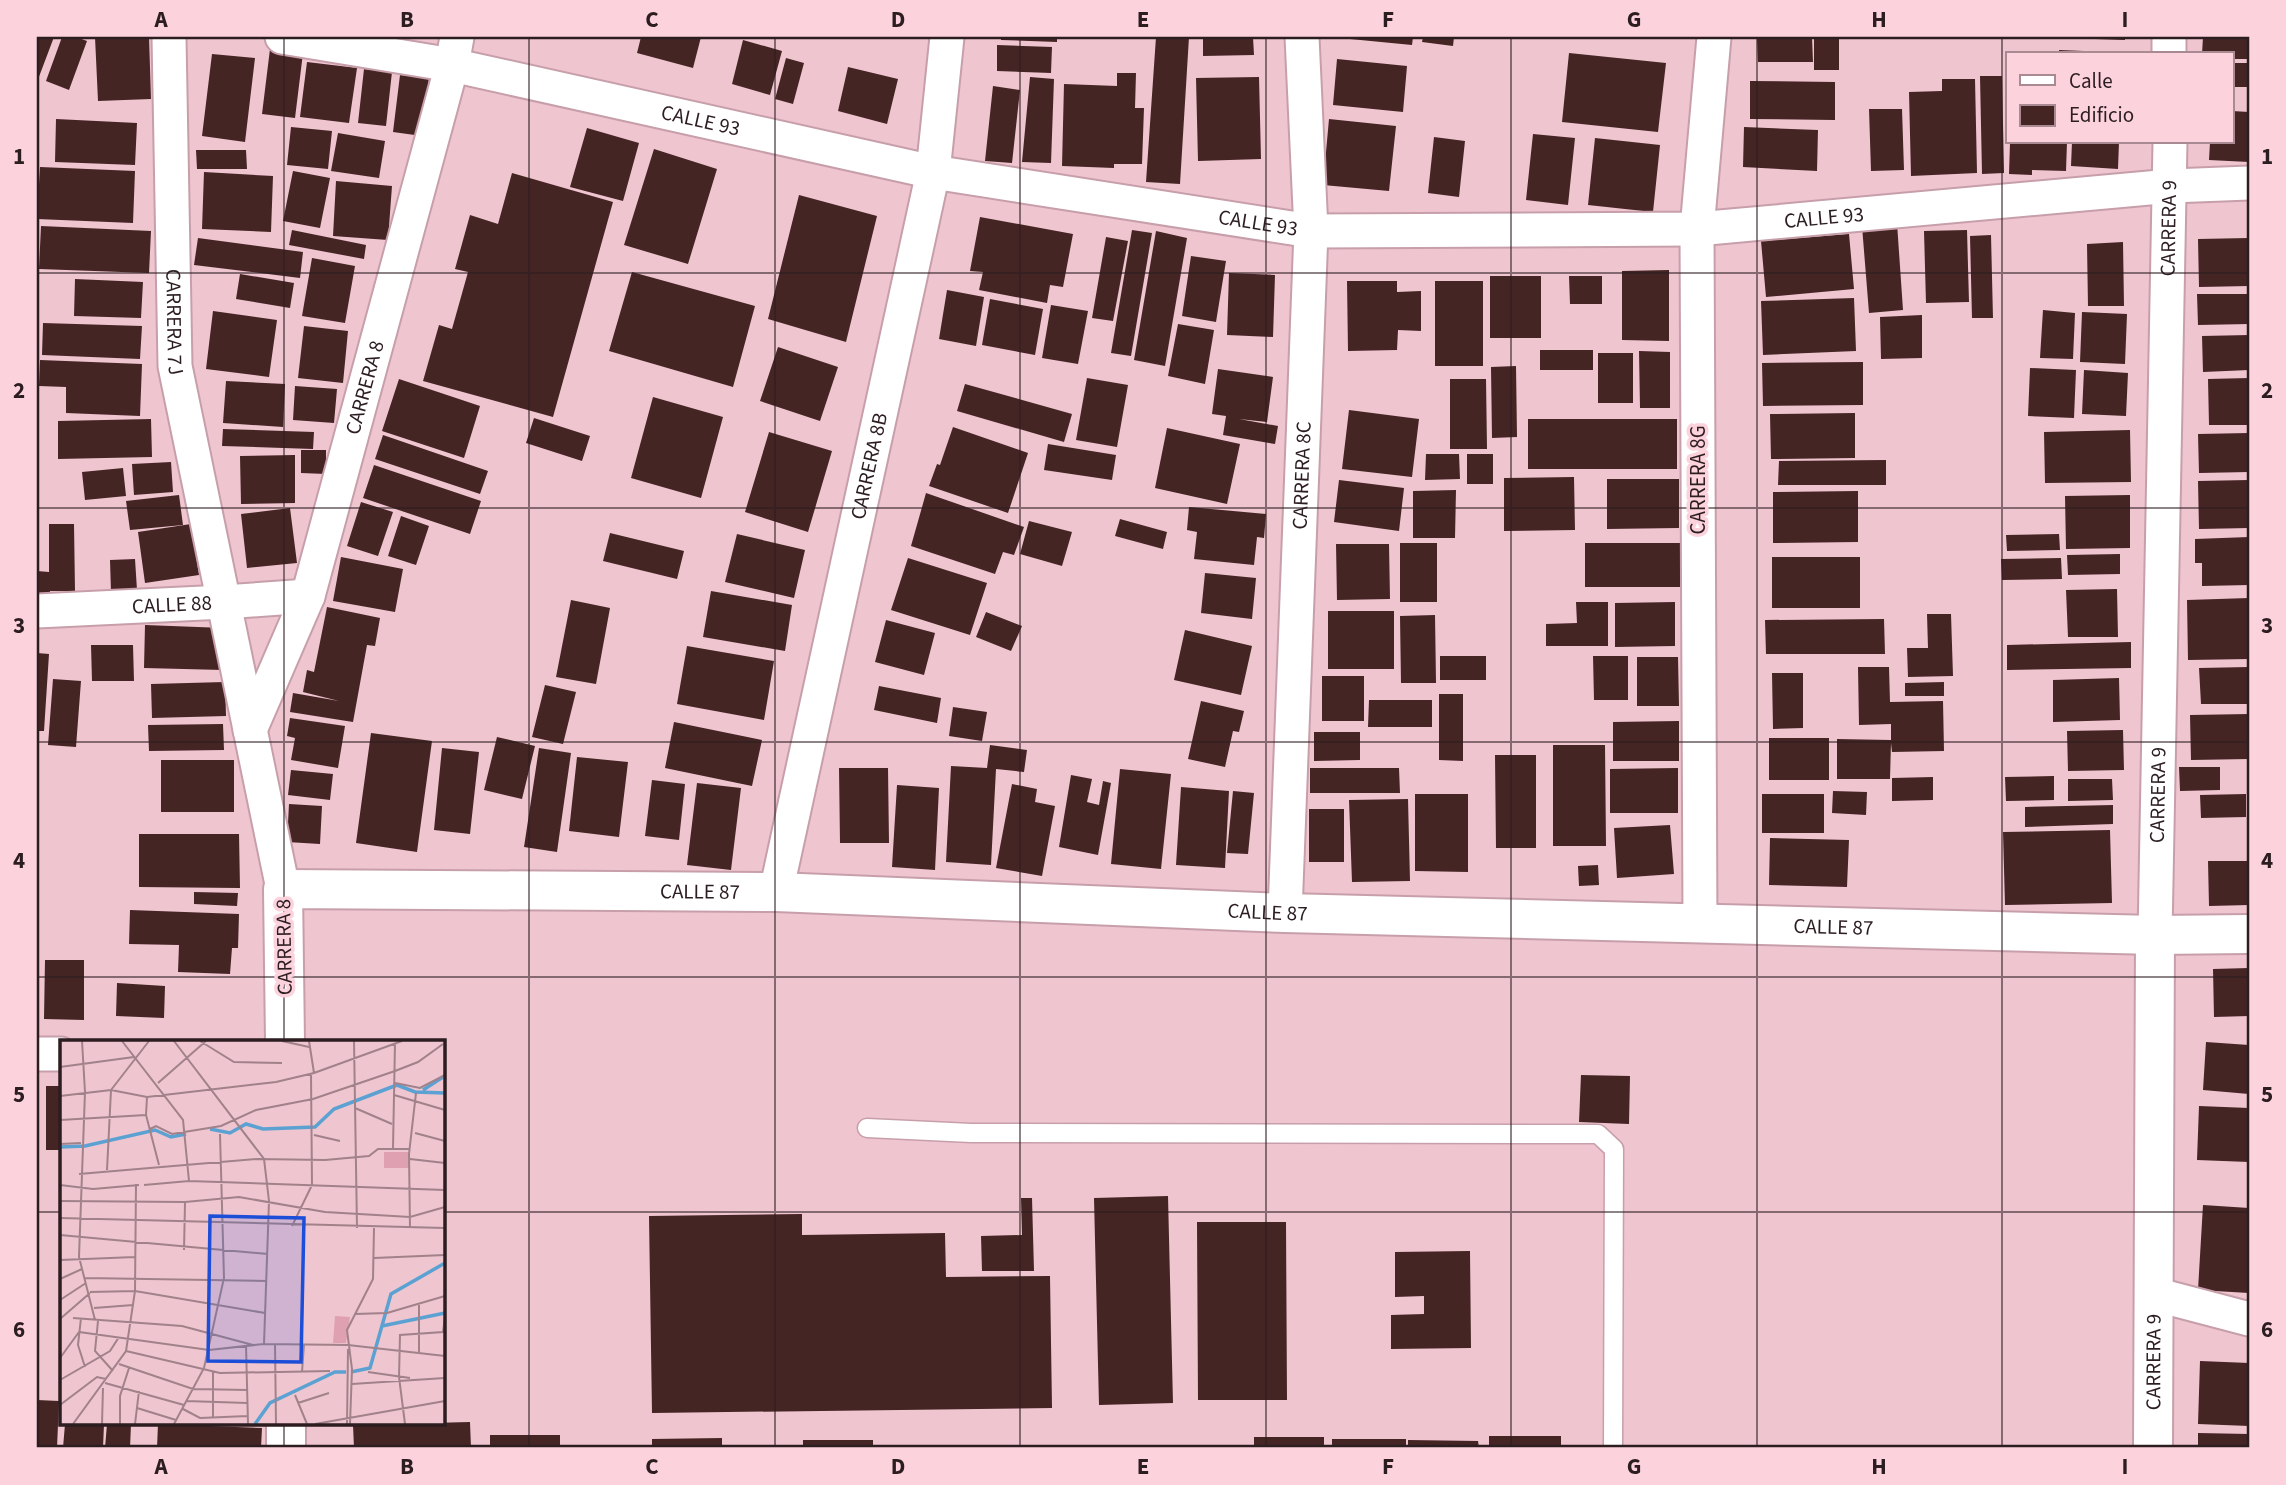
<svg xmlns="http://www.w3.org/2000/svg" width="2286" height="1485" font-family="'Source Sans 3',sans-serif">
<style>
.building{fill:#452424}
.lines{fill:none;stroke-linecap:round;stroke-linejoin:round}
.service-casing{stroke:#c79faa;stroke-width:21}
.minor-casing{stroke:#c79faa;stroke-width:37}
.tertiary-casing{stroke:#c79faa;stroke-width:42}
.service{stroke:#fff;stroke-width:18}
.minor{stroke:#fff;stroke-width:33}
.tertiary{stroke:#fff;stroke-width:38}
.grid{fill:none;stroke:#2c1d21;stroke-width:2;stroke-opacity:0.55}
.labels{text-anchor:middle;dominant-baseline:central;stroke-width:7;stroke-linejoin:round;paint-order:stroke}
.street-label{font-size:21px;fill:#2c1d21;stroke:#fcd2dd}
.inset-river{fill:none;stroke:#5ba2d2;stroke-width:3.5}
.inset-road{fill:none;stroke:#a1828a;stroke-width:2}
.view{fill:#1d4ed8;fill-opacity:0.15;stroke:#1d4ed8;stroke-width:3.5}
.inset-edge{fill:none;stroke:#2c1d21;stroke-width:3.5}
.neatline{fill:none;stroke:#2c1d21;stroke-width:2.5}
.grid-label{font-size:23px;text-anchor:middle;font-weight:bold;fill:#2c1d21}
</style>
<rect width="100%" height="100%" fill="#efc5d0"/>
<path class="building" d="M37 37H54L37 82Z
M62 37H76L87 41 69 90 46 81Z
M95 37H149L151 99 98 101Z
M641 37H701L693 68 637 53Z
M1001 37H1057V42L1001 40Z
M1156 37H1189L1180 184 1146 182Z
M1203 37H1253L1254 55 1203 56Z
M1350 37H1413L1412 45 1350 39Z
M1423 37H1454L1453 46 1422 42Z
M1757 37H1812L1813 62H1758Z
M1839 37V70H1814V38Z
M2095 37H2125V40L2095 39Z
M2203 37H2249V59H2232V54H2202Z
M743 40 782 51 770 95 732 84Z
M997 45 1052 47 1051 73 997 71Z
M270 49 303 53 295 118 262 114Z
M2059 50 2109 52V54H2059Z
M1569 53 1666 63 1658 132 1562 122Z
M212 54 255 58 245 142 202 136Z
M786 58 804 63 793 104 775 99Z
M1337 59 1407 66 1403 112 1333 105Z
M307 62 357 68 349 123 300 117Z
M2232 63H2249V87H2232Z
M848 67 898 79 887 124 838 111Z
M364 69 392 72 386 126 358 123Z
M1117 73H1136L1135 108H1144L1142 164H1114V168L1062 166 1064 84 1117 86Z
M400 75 429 78 422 136 393 132Z
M1980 76H2002L2004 173 1982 174Z
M1030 77 1054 79 1051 163 1022 162Z
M1259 77 1261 159 1198 161 1196 78Z
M1942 79H1975L1977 173 1911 176 1909 92 1942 91Z
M1750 81 1835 82V120L1750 119Z
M993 86 1020 90 1012 163 985 161Z
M1869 109H1902L1904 170 1871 171Z
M2232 111 2249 112V162L2209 160 2210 142H2232Z
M56 119 137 123 135 165 55 162Z
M1329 119 1396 126 1389 191 1323 185Z
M291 127 332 131 328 169 287 165Z
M1744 127 1818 130 1817 171 1743 167Z
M587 128 639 143 623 201 570 187Z
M338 133 385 141 379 178 331 171Z
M1533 134 1575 138 1568 205 1526 200Z
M1434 137 1465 141 1459 197 1428 193Z
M1595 138 1660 145 1653 212 1588 205Z
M2034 142H2067L2066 171 2032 170V175L2009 174 2010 143 2034 144Z
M2072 142H2119L2118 169 2071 166Z
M654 149 717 169 688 264 624 245Z
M196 150H246L247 169H197Z
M40 167 135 171 133 223 37 219Z
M293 171 330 178 320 228 283 221Z
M204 172 273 176 271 232 202 229Z
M512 173 613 202 553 417 423 381 439 325 452 329 468 272 455 269 470 215 498 224Z
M336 181 392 186 388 240 333 236Z
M799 195 877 216 846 342 768 319Z
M980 217 1073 234 1063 287 1050 285 1047 303 979 290 983 272 970 271Z
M1897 223 1903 310 1869 313 1862 226Z
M41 226 151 231 149 273 39 269Z
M292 230 366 245 364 259 289 245Z
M1132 230 1152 233 1131 356 1111 353Z
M1967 230 1969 302 1926 303 1924 231Z
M1156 231 1187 238 1165 366 1134 360Z
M1849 234 1854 289 1766 297 1761 241Z
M1991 235 1993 318H1972L1970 236Z
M1106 237 1128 241 1113 321 1092 318Z
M198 238 303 252 300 278 194 265Z
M2249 238V286L2199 287 2198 239Z
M2123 242 2124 306H2088L2087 244Z
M1191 256 1226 261 1216 322 1182 316Z
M312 258 355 266 345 323 302 316Z
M1669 270V341L1622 340V271Z
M632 272 755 306 733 387 609 351Z
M1229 273 1275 275 1273 337 1227 335Z
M240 274 294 283 290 308 236 299Z
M1490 276H1541V338H1490Z
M1569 276H1602V304H1570Z
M75 279 143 282 141 318 74 316Z
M1347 281H1397V292L1421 291V331L1398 330 1397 350 1348 351Z
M1435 281H1483V366H1435Z
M947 290 984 297 976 346 939 339Z
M2197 294H2249V324L2198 325Z
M1854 298 1856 351 1763 355 1761 301Z
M990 299 1043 309 1035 355 982 345Z
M1051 305 1088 311 1078 364 1042 358Z
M2043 310 2075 313 2073 359 2040 358Z
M213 311 277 320 269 377 206 369Z
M2082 312 2127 314 2125 364 2080 362Z
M1922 315V358L1881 359 1880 317Z
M43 323 142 326 140 359 42 355Z
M1178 324 1214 330 1205 384 1168 376Z
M304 326 348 331 343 383 298 378Z
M2249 335V370L2203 372 2202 336Z
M778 347 838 367 820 421 760 401Z
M1540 350H1593V370H1540Z
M1639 351 1670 352V408H1640Z
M1598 353H1633V403H1598Z
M40 360 142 364 140 416 66 413V387L39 386Z
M1863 362V405L1763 406 1762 363Z
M1516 366 1517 437 1492 438 1491 367Z
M2030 368 2076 370 2074 418 2028 416Z
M1218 369 1273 377 1267 422 1239 419 1278 426 1275 444 1223 435 1226 416 1212 414Z
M2084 370 2128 373 2126 416 2082 414Z
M1087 378 1128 385 1117 447 1076 440Z
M2249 378V425H2209L2208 379Z
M399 379 480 406 464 458 382 431Z
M1450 379H1486L1487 449H1450Z
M226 381 285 384 283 427 223 423Z
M965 384 1072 414 1064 442 957 411Z
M295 386 337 389 334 423 293 420Z
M653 397 723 417 701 498 631 478Z
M1349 410 1419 419 1412 477 1342 469Z
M1855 413V458L1771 459 1770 414Z
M534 418 590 436 582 461 526 443Z
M151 419 152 457 58 459V421Z
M1528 419H1677V469H1528Z
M953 427 1028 453 1008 513 929 486 937 464 940 465Z
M1167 428 1240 444 1227 504 1155 488Z
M223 429 314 432 313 449 222 446Z
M2130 430 2131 482 2045 483 2044 432Z
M769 432 832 451 808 532 745 512Z
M2249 433V472L2199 473 2198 434Z
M383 435 488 471 480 494 375 459Z
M1048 444 1116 455 1112 480 1044 470Z
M301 450H326V474L301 473Z
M1426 454H1459L1460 479 1425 480Z
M1467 454H1493V484H1467Z
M295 455V503L241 504 240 456Z
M1886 460V485H1778L1779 461Z
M171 462 173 492 134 495 132 464Z
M374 465 481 501 470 534 363 498Z
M123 468 126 496 85 500 82 472Z
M1574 477 1575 530 1504 531V478Z
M1607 479H1679V528L1607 529Z
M1339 480 1404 488 1399 531 1334 522Z
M2249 480V528L2199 529 2198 481Z
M1456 490 1455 538H1413V491Z
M1858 491V542L1773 543V492Z
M926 493 1024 527 1014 555 1003 552 995 574 911 546Z
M179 495 183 525 130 530 126 501Z
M2130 495V548L2066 549 2065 496Z
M361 502 393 512 378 556 347 546Z
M1189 507 1266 514 1264 538 1257 537 1254 565 1194 559 1197 532 1187 530Z
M290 508 297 563 247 568 241 514Z
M401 516 429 526 416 565 388 556Z
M1120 519 1167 532 1163 549 1115 536Z
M1029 521 1072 532 1062 566 1020 554Z
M49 524H74L75 591H50V598L37 597V571L49 572Z
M191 524 199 575 145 583 138 532Z
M610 533 684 551 677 579 603 561Z
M737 534 805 550 794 598 725 582Z
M2059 534 2060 550 2007 551 2006 535Z
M2249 537V585L2202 586V563H2195V539Z
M1400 543H1437V602H1400Z
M1585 543H1680V587H1585Z
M1336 544H1389L1390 599 1337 600Z
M2120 554V574L2068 575 2067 555Z
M341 557 403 569 395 612 333 601Z
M1772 557H1860V608H1772Z
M908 558 987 583 970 635 891 610Z
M2061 558 2062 579 2002 580 2001 559Z
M135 559 137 590 111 592 110 560Z
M1205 573 1256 578 1252 619 1201 613Z
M2117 589 2118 637H2068L2066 590Z
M711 591 792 605 785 651 703 637Z
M2249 598V659L2188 660 2187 600Z
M571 600 610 608 596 684 556 677Z
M1576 602H1608V646H1546V624L1577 623Z
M1675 602V646L1615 647V603Z
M327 607 380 618 375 646 367 645 353 722 290 712 293 693 339 701 303 692 307 670 314 672Z
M1328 611H1394V669H1328Z
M986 612 1022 626 1011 651 976 637Z
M1927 614H1951L1953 676 1908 677 1907 648H1928Z
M1435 615 1436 683H1401L1400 616Z
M1884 619 1885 654H1766L1765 620Z
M886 620 935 633 924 675 875 662Z
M145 625 224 628 223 670 144 668Z
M1185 630 1252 646 1241 695 1174 680Z
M2131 642V668L2007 670V645Z
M91 645H133L134 681H92Z
M687 646 774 661 764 720 677 704Z
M37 653 49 654 44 731H37Z
M1440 656H1486V680H1440Z
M1593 656H1628V700H1594Z
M1637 657H1678L1679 706H1637Z
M1858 667H1889L1890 702 1943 701 1944 751 1892 752 1891 743 1890 779H1837V739L1891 740V724L1859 725Z
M2249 667V704H2201L2199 668Z
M1772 673H1803V728L1773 729Z
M1322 676H1364V721H1322Z
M2119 678 2120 720 2053 722V680Z
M53 679 81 681 76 747 48 745Z
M225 682 226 716 152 718 151 684Z
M1944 682V696H1905V683Z
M545 685 576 692 563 744 532 737Z
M879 686 941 698 937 723 874 710Z
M1439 694H1463V761L1439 760Z
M1369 700H1432V727H1368Z
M1201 701 1244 711 1239 732 1233 731 1225 767 1188 759Z
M953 707 987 712 982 741 949 736Z
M2249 714V759L2191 760 2190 715Z
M290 718 345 726 338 768 291 760 295 738 287 736Z
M1679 721V761H1613V722Z
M674 722 762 740 752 786 665 768Z
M223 724 224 750 149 751 148 725Z
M2123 730 2124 770 2068 771 2067 731Z
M1314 732H1360V760L1314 761Z
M371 733 432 741 417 852 356 843Z
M497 737 535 746 522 799 484 790Z
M1769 738H1829V780H1769Z
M990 745 1027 750 1024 772 996 769 991 865 946 862 951 766 987 768Z
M1553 745H1605L1606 846H1553Z
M442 748 479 752 470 834 434 830Z
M539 748 571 753 557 852 524 847Z
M1495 755H1536V848H1496Z
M577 757 628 762 619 837 569 831Z
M161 760H234V812H161Z
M2179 767H2220V790L2180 791Z
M839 768H888L889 843H840Z
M1310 768H1399L1400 793H1310Z
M1678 768V813H1610V769Z
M1120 769 1171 774 1161 869 1111 864Z
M291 770 333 774 330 800 288 795Z
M1071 775 1092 779 1087 802 1099 805 1103 781 1111 783 1098 855 1059 847Z
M2054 776V800L2006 801 2005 777Z
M1933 777V800L1892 801V778Z
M2068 779H2112L2113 800 2068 801Z
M652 780 685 784 679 840 645 836Z
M697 783 741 788 731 870 687 865Z
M1012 784 1037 789 1035 802 1055 806 1042 876 996 868Z
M897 785 939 788 935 870 892 867Z
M1181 787 1229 791 1225 868 1176 865Z
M1233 791 1254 793 1248 854 1227 853Z
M1833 791 1867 792 1866 815 1832 813Z
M1415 794H1468V872L1415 871Z
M1762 794H1824V833H1762Z
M2246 794V817L2201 818 2200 795Z
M1408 799 1410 881 1352 882 1349 800Z
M289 804 322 806 320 844 287 842Z
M2113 805V824L2025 827V807Z
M1309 809H1344V862H1309Z
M1670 825 1674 874 1617 878 1614 828Z
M2110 830 2112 903 2005 905 2003 832Z
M139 834H239L240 888 139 887Z
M1770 838 1849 840 1847 887 1769 885Z
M2208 861H2249V905L2209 906Z
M1598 865 1599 885 1579 886 1578 866Z
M194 892 238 893 237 906 194 904Z
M130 910 239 914 238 948H232L230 974 178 972 179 945 129 944Z
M45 960H84V1020L44 1019Z
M2249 968V1016L2214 1017 2213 969Z
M117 983 165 986 164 1018 116 1016Z
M2206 1042 2249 1045V1094L2203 1090Z
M1581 1075 1630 1076 1629 1124 1579 1122Z
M46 1086H61V1150H46Z
M2199 1106 2249 1108V1162L2197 1160Z
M1168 1196 1173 1403 1099 1405 1094 1198Z
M1021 1198H1032L1034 1271H982L981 1236 1022 1235Z
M2203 1205 2249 1208V1293L2198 1290Z
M802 1214V1235L945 1233 946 1277 1050 1276 1052 1408 652 1413 649 1216Z
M1197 1222H1286L1287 1400H1198Z
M1470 1251 1471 1348 1391 1349V1315L1424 1314V1296L1395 1297V1252Z
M2200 1361 2249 1363V1426L2198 1424Z
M37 1400 59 1401 57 1448H37Z
M470 1422 471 1448H354L353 1425Z
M65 1424H104L103 1448H63Z
M107 1424H131L130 1448H105Z
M158 1424 262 1428 261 1448H157Z
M2198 1433 2249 1434V1448H2198Z
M490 1435H560V1448H490Z
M1489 1436H1561V1448H1489Z
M1254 1437H1324V1448H1254Z
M722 1438V1448H652V1439Z
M1332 1439H1406V1448H1332Z
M803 1440H873V1448H803Z
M1408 1440 1478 1441 1479 1448H1408Z
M1144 1445V1448H1093V1446Z"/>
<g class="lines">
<g class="service-casing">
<path id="service" d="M867 1128 971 1133 1598 1134 1614 1149 1613 1448"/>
</g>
<g class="minor-casing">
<g id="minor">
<path id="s1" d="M169 37 175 366 283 889"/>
<path id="s2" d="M282 37 452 65 933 172 1311 231 1697 229 2171 186 2249 183"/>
<path d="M2169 37V54"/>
<path id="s3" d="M37 611 224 602 308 596"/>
<path id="s4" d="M250 730 308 596 452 65 457 37"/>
<path id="s5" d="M776 892 933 172 947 37"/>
<path id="s6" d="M1285 913 1311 231 1302 37"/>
<path d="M1700 925 1697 229 1714 37"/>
<path id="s7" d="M2155 935 2170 142"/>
<path d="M37 1054H61"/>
<path d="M2154 1294 2249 1319"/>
</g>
</g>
<g class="tertiary-casing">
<g id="tertiary">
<path id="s8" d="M285 1042 283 889 776 892 1285 913 2155 935 2249 934"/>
<path d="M286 1448V1424"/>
<path id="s9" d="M2153 1448 2155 935"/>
</g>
</g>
<use href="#service" class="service"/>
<use href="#minor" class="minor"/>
<use href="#tertiary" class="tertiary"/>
</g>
<path class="grid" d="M284 37V1042M529 37V1448M775 37V1448M1020 37V1448M1266 37V1448M1511 37V1448M1757 37V1448M2002 37V1448M37 273H2249M37 508H2249M37 742H2249M37 977H2249M37 1212H61M443 1212H2249M284 1424V1448"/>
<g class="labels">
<g class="street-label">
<text stroke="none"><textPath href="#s2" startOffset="427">CALLE 93</textPath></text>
<text stroke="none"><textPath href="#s2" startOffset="1561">CALLE 93</textPath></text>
<text stroke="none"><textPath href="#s2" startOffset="994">CALLE 93</textPath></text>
<text stroke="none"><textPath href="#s7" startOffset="707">CARRERA 9</textPath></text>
<text stroke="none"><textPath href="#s1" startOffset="285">CARRERA 7J</textPath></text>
<text stroke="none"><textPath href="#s4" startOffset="362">CARRERA 8</textPath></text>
<text stroke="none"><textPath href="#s5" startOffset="436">CARRERA 8B</textPath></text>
<text stroke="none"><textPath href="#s6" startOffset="438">CARRERA 8C</textPath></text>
<text transform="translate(1698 480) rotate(-90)">CARRERA 8G</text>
<text stroke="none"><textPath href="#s3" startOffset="135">CALLE 88</textPath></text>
<text stroke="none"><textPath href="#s7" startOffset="140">CARRERA 9</textPath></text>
<text stroke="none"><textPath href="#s8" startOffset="570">CALLE 87</textPath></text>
<text stroke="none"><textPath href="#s8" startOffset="1138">CALLE 87</textPath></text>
<text stroke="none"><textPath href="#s8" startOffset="1704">CALLE 87</textPath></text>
<text transform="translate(284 947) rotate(-91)">CARRERA 8</text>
<text stroke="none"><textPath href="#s9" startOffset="86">CARRERA 9</textPath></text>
</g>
</g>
<g transform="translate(60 1040)">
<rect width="385" height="385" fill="#efc5d0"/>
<path d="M324 112H348L350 128H324ZM275 276 290 277 286 303H273Z" fill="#dfa0b2"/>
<path class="inset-river" d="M363 50 383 37M150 89 170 93 186 84 203 89 255 87 274 69 337 45 355 52 385 53M0 107 25 106 95 90 111 97 126 94M322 286 385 273M291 332 310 328 331 254 385 223M195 384 210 363 275 332H286"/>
<path class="inset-road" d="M22 1 25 52 19 217 35 280M62 1 123 80 129 141M114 1 204 119 209 161 204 304M140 1 174 22 222 23M222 1 249 7M249 1 254 33M294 1 297 188M0 27 74 17M98 43 146 1M335 43 360 48 385 35M334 55 385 70M0 56 51 50 87 57 216 42 254 33 342 1M87 57 86 75 99 125M295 68 332 84M0 80 86 75M90 89 96 86 112 94 161 86 196 70 253 59 335 31 358 22 383 4M355 93 385 101M254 95 280 101M0 104 21 103M333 108 335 3M350 119 385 123M47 130 51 50 89 1M19 134 197 119 265 120 309 116 318 109H350M0 145 33 149 79 145M84 145 129 141 385 150M0 161 125 162 179 157 265 172 350 177 385 167M0 178 385 188M232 186 252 145 251 34M350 188 349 114 356 53M0 195 208 214M124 210 125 163M314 218 385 215M0 220 75 217M25 238 207 241M0 239 22 229M30 252 75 251 205 273M0 260 26 243M34 268 73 265M295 274 327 273 385 256M13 278 122 286 193 305M21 278 18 305 25 327M0 279 30 253M38 281 35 311 53 331M19 292 149 310 204 304 288 305 385 316M215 304 216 384M186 305 188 384M66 311 160 333 270 331M359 312V265M0 318 19 292M59 324 133 349 188 350M242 332 244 304M308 332 350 338M0 340 50 311 59 297M45 343 124 365M292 344 385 338M235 355 247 384M126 361 187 363M238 363 269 353M0 365 37 337 46 339M77 368 116 380M123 369 140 378 188 376M153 378V331M13 384 66 311 75 251 76 144M42 384 43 348M60 384V356L69 328M75 384 79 351M114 384 144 328 164 238 160 94M255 384 385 361M287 384 288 309M290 384 292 329 287 290 313 239 314 188M345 384 339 337 340 295 383 292 385 278"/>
<path class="view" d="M150 176 244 178 241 322 148 321Z"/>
<rect width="385" height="385" class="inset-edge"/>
</g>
<rect width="2286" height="1485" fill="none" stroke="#fcd2dd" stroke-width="77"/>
<rect x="2006" y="52" width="228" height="91" fill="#fcd2dd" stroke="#a98a92" stroke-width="2"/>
<rect x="2020" y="75" width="35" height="10" fill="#ffffff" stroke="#a98a92" stroke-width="2"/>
<text x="2069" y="88" font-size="21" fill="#2c1d21">Calle</text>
<rect x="2020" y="105" width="35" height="21" fill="#452424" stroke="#a98a92" stroke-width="2"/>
<text x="2069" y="122" font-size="21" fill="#2c1d21">Edificio</text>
<rect x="38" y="38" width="2210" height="1408" class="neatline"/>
<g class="grid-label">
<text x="161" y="27">A</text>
<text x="407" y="27">B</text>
<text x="652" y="27">C</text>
<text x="898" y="27">D</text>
<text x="1143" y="27">E</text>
<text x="1388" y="27">F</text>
<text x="1634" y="27">G</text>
<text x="1879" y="27">H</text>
<text x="2125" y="27">I</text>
<text x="19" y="164">1</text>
<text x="2267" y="164">1</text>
<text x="19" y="398">2</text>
<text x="2267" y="398">2</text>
<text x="19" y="633">3</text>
<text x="2267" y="633">3</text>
<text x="19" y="868">4</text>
<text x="2267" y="868">4</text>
<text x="19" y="1102">5</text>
<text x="2267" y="1102">5</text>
<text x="19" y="1337">6</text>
<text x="2267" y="1337">6</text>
<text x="161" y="1474">A</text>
<text x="407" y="1474">B</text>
<text x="652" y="1474">C</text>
<text x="898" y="1474">D</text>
<text x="1143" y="1474">E</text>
<text x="1388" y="1474">F</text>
<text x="1634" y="1474">G</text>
<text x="1879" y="1474">H</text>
<text x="2125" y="1474">I</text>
</g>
</svg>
